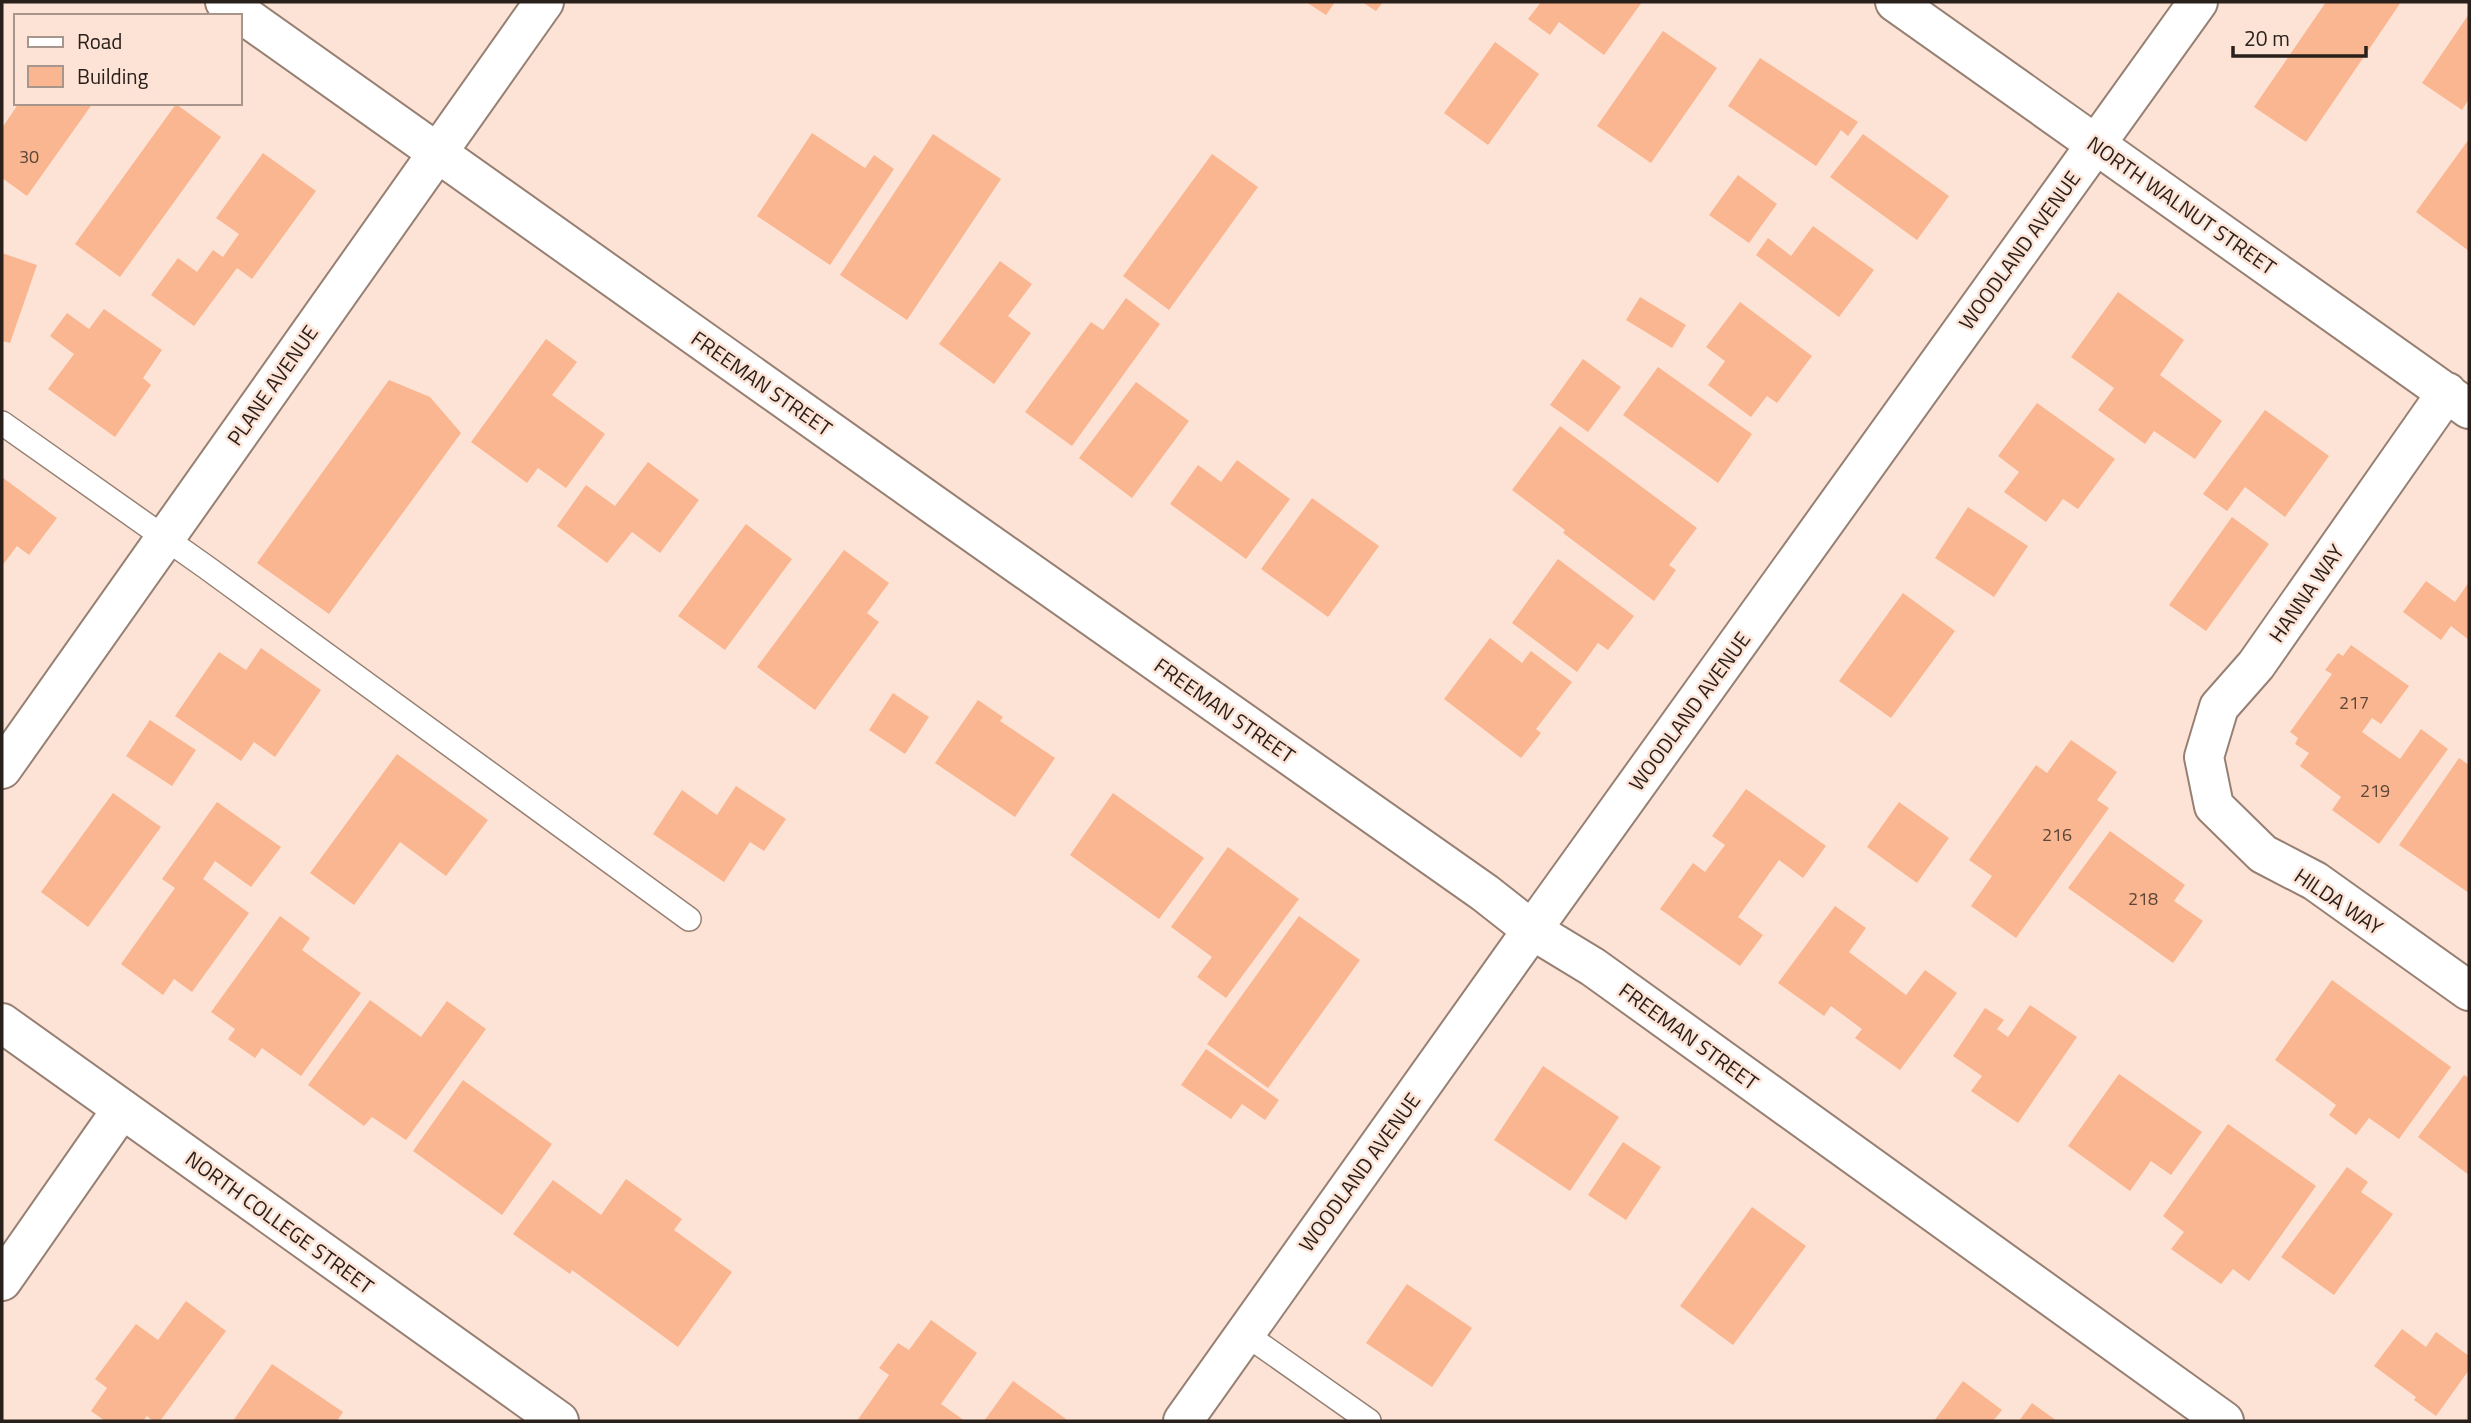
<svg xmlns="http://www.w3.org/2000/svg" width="2471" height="1423" font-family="'Titillium Web',sans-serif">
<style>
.building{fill:#fab690}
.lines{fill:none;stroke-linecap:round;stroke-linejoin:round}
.lane-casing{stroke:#978073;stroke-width:26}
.street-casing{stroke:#978073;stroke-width:42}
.secondary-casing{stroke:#978073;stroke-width:42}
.lane{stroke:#fff;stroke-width:23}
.street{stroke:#fff;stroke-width:38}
.secondary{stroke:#fff;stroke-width:38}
.labels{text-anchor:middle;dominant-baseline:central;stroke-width:5;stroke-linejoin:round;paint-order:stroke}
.number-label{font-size:18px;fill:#5d4638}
.street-label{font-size:21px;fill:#29201b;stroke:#fde3d5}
</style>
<rect width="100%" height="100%" fill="#fde3d5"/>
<path class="building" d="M1306 2H1335L1326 15Z
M1362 2H1383L1376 11Z
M1541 2H1642L1604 55 1559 22 1550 35 1528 19Z
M2326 2H2401L2306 142 2254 107Z
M2469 14V99L2462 110 2422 83Z
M1663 31 1717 68 1651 163 1597 126Z
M1495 42 1539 74 1488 145 1444 113Z
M1760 58 1858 122 1848 136 1841 130 1816 166 1728 106Z
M19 103H93L27 196 2 178V128Z
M176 104 221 137 120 277 75 244Z
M812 133 865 168 874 155 894 169 830 265 757 216Z
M933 134 1001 179 907 320 840 275Z
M1863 134 1949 196 1917 240 1830 177Z
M2469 139V251L2416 212Z
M263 153 316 191 252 279 237 268 194 326 151 295 178 258 197 272 213 250 223 257 239 234 216 218Z
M1212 154 1258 187 1169 310 1123 276Z
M1738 175 1777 204 1749 243 1709 215Z
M1813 226 1874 270 1839 317 1756 255 1768 238 1791 256Z
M2 253 37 265 10 343 2 341Z
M1000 261 1032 284 1008 316 1031 333 994 384 939 344Z
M2118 292 2184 340 2160 375 2222 421 2195 459 2154 431 2145 444 2098 410 2114 388 2071 357Z
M1640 297 1686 325 1672 348 1626 320Z
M1126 298 1160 324 1072 446 1025 412 1091 322 1103 330Z
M1740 302 1812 356 1777 403 1767 396 1751 417 1708 385 1725 361 1706 347Z
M104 309 162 350 143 378 151 385 115 437 48 389 74 354 50 336 67 313 89 329Z
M546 339 577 362 552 395 605 434 566 488 538 468 527 483 471 442Z
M1583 359 1621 387 1588 432 1550 405Z
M1658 367 1752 434 1718 483 1623 415Z
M389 380 430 397 461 433 329 614 257 563Z
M1136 382 1189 421 1132 498 1079 458Z
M2037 403 2115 459 2078 509 2063 499 2046 522 2004 492 2019 472 1998 456Z
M2265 410 2329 456 2285 517 2245 487 2227 511 2203 494Z
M1560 426 1697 528 1669 565 1676 570 1654 601 1563 533 1565 530 1512 490Z
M1237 460 1290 499 1246 559 1170 504 1198 465 1221 482Z
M648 462 699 500 660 553 632 532 607 563 557 526 586 485 615 506Z
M2 477 57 518 29 555 17 546 2 566Z
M1312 498 1379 546 1328 617 1261 569Z
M1968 507 2028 546 1994 597 1935 558Z
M2232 517 2269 544 2206 631 2169 605Z
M746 524 792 559 725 650 678 616Z
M844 550 889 583 867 613 879 622 815 710 757 667Z
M1558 559 1634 616 1608 650 1598 643 1577 672 1512 623Z
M2426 581 2455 602 2469 582V640L2451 626 2441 640 2403 612Z
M1903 593 1955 631 1891 718 1839 681Z
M1490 638 1522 663 1531 651 1572 682 1536 729 1541 733 1521 758 1444 699Z
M2351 645 2409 686 2381 724 2372 718 2362 732 2400 759 2421 729 2448 749 2379 844 2332 810 2341 797 2300 766 2309 753 2295 744 2298 738 2290 732 2332 674 2325 670 2338 653 2343 656Z
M261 648 321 690 275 757 254 742 241 761 175 716 219 652 246 670Z
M893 693 929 717 905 754 869 730Z
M978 700 1003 717 1000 721 1055 758 1015 817 935 763Z
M150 720 196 750 172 786 126 756Z
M2071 740 2117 772 2097 800 2109 808 2016 938 1971 906 1992 876 1969 860 2036 765 2047 773Z
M397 754 488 820 446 876 400 842 354 905 310 873Z
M2459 758 2469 765V893L2399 845Z
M736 786 786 819 764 851 750 842 724 882 653 834 682 790 717 815Z
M1746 789 1826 846 1803 878 1779 860 1738 917 1763 935 1740 966 1660 909 1693 863 1705 872 1725 845 1712 836Z
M113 793 161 827 88 927 41 892Z
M1113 793 1204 858 1159 919 1070 855Z
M217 802 281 847 251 887 215 861 203 879 249 913 192 992 174 979 163 995 121 964 175 888 162 879Z
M1899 802 1949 838 1917 883 1867 847Z
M2110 831 2185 885 2174 901 2203 921 2173 963 2068 888Z
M1228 847 1299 899 1226 998 1197 977 1212 957 1171 927Z
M1835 906 1866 928 1849 952 1906 995 1925 970 1957 993 1900 1070 1855 1038 1862 1029 1831 1006 1824 1016 1778 983Z
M280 916 310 938 302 950 361 993 301 1076 262 1048 255 1058 228 1039 235 1029 211 1012Z
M1299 916 1360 960 1268 1088 1207 1044Z
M2332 980 2451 1067 2399 1139 2369 1118 2356 1135 2329 1115 2336 1105 2275 1060Z
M370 1000 421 1037 447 1001 486 1029 406 1140 372 1117 364 1126 308 1085Z
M2030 1005 2077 1037 2018 1123 1971 1091 1982 1076 1953 1056 1985 1008 2004 1020 1997 1029 2008 1037Z
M1206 1049 1279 1100 1265 1120 1242 1104 1231 1119 1181 1085Z
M1543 1066 1619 1117 1570 1191 1494 1140Z
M2119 1074 2202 1132 2171 1175 2151 1161 2130 1191 2068 1146Z
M2464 1075 2469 1078V1175L2418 1137Z
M463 1080 552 1144 502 1215 413 1151Z
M2228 1124 2316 1186 2249 1281 2233 1269 2221 1284 2171 1249 2184 1232 2163 1216Z
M1623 1142 1661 1167 1626 1220 1588 1195Z
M2347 1167 2368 1182 2361 1192 2393 1214 2334 1295 2281 1257Z
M626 1179 682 1219 674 1230 732 1272 678 1347 572 1270 570 1274 513 1234 553 1180 601 1215Z
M1752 1207 1806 1246 1733 1345 1680 1306Z
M1407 1284 1472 1328 1432 1387 1366 1343Z
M186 1301 226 1331 160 1421H153L147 1416 143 1421H105L91 1411 107 1388 95 1379 136 1324 158 1340Z
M931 1320 977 1353 941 1404 965 1421H857L889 1375 879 1368 898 1343 909 1350Z
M2402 1329 2426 1347 2436 1332 2469 1356V1370L2436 1416 2414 1400 2416 1397 2374 1366Z
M272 1364 343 1412 337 1421H233Z
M1013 1381 1066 1419 1064 1421H984Z
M1963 1381 2002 1410 1993 1421H1934Z
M2032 1403 2057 1421H2019Z"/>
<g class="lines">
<g class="lane-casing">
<path id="lane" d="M2 423 206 567 689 919
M1244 1333 1369 1421"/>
</g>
<g class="street-casing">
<path id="street" d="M225 2 941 510 1485 893 1532 930 1593 967 2224 1421
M1895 2 2469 409
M2447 392 2256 665 2219 707 2204 757 2214 806 2263 854 2315 881 2469 991
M2 769 544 2
M2 1281 122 1109
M1183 1421 1532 930 2198 2"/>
</g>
<g class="secondary-casing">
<path id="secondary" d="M2 1023 559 1421"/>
</g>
<use href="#lane" class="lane"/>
<use href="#street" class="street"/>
<use href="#secondary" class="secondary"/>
</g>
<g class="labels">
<g class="number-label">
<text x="29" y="156">30</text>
<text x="2354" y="702">217</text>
<text x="2375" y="790">219</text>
<text x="2057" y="834">216</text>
<text x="2143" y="898">218</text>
</g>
<g class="street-label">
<text transform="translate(2182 205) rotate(35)">NORTH WALNUT STREET</text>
<text transform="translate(2019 250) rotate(-54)">WOODLAND AVENUE</text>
<text transform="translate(762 383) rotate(35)">FREEMAN STREET</text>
<text transform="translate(272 385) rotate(-55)">PLANE AVENUE</text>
<text transform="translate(2306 593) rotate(-55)">HANNA WAY</text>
<text transform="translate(1225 710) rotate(35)">FREEMAN STREET</text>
<text transform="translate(1689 711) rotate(-54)">WOODLAND AVENUE</text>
<text transform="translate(2339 901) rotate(34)">HILDA WAY</text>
<text transform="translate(1689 1036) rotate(36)">FREEMAN STREET</text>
<text transform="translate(1359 1172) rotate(-54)">WOODLAND AVENUE</text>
<text transform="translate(280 1222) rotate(36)">NORTH COLLEGE STREET</text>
</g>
</g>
<rect width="2471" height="1423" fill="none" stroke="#29201b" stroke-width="7"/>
<rect x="14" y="14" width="228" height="91" fill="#fde3d5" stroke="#a8958b" stroke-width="2"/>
<rect x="28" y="37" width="35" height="10" fill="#ffffff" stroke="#a8958b" stroke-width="2"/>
<text x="77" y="49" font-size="21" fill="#29201b">Road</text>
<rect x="28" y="66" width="35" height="21" fill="#fab690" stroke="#a8958b" stroke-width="2"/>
<text x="77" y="84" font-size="21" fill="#29201b">Building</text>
<path d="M2233 46v10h133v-10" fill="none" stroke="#29201b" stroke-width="3.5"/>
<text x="2244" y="46" font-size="21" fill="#29201b" stroke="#fde3d5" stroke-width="5" paint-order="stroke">20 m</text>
</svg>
